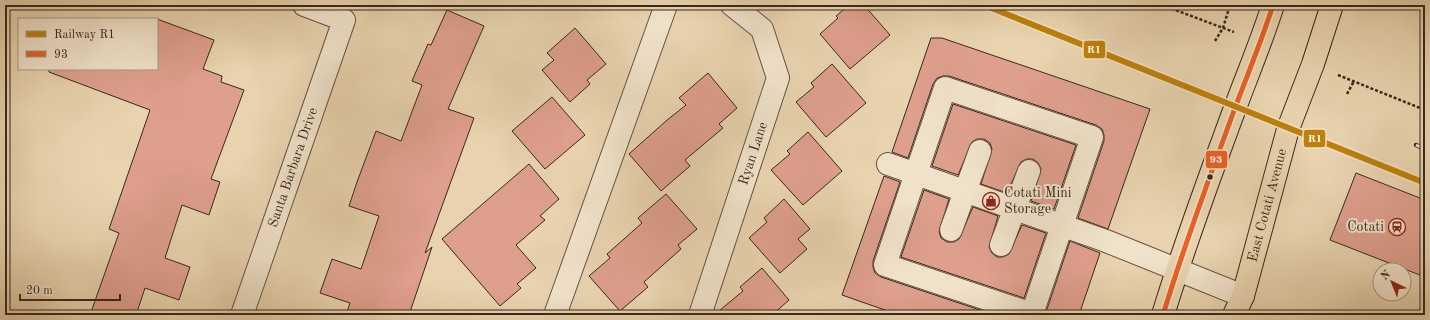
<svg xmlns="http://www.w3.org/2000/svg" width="1430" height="320" font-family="'Old Standard TT',serif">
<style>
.building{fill:#de9f8d;stroke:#39281d}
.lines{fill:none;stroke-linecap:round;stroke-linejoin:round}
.minor-casing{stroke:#655341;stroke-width:24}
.major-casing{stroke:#39281d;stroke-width:24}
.path{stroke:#39281d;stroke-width:2.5;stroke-dasharray:3 2;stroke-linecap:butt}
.minor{stroke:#f0e2ca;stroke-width:22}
.major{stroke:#e8d3ae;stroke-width:22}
.rail-casing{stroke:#39281d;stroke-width:4.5}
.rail{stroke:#f0e2ca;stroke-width:3;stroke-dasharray:9;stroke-linecap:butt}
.bus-1-casing{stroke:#f0e2ca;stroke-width:8}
.bus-1{stroke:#e96222;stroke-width:5}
.rail-1-casing{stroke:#f0e2ca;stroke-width:9}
.rail-1{stroke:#be8009;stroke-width:6}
.bus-dot{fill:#39281d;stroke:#f0e2ca;stroke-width:1.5}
.labels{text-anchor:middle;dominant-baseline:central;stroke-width:4;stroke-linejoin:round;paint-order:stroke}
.street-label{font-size:14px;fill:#39281d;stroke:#f0e2ca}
.poi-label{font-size:14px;fill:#39281d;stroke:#f0e2ca;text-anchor:start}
.line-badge{stroke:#f0e2ca;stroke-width:1.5}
.badge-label{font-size:11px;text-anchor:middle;font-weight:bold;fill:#fff}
</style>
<rect width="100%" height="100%" fill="#e8d3ae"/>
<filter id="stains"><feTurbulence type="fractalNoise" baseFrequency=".005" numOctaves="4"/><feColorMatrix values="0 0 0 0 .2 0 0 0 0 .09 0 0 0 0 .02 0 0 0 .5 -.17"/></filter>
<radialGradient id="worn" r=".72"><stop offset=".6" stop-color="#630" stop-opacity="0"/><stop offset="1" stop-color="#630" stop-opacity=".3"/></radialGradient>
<path class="building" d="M849 5H864L890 35 850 69 820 34 838 18 836 16Z
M447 10 484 26 448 109 474 118 425 253 432 247 409 315H346L350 303 320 293 332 259 361 269 379 216 349 206 357 182 376 131 401 141 422 85 412 81 428 44 431 45Z
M157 19 214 40 203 69 222 76 221 82 244 90 211 179 220 182 209 215 182 205 165 258 190 267 179 300 145 288 136 315H90L119 233 109 229 150 110 49 72V69H157Z
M575 28 606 64 587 80 590 84 570 102 542 70 554 60 547 53Z
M931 38H942L1150 109 1108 229 1078 218 1104 141V135L1102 129 1096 125 949 76H943L937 78 933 84 908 158 892 152Z
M832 64 866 103 826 137 796 102 814 87 811 83Z
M708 73 737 108 719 124 723 128 685 160 690 166 661 191 629 154 666 121 686 105 679 98Z
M552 97 585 135 545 169 512 131Z
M953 104 1076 145 1054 209 1031 201 1041 169 1038 163 1033 159H1027L1021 162 1007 193 981 184 992 149 990 143 984 139H977L972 142 958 175 932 166Z
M808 132 842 171 803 205 771 170 790 154 787 151Z
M529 164 559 199 540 216 545 220 516 245 536 268 517 284 521 288 500 306 442 239Z
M1356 173 1425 200V277L1330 240Z
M884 176 900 182 873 261V267L875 273 881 277 995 315H899L842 295Z
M924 190 949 199 939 232 941 238 947 242H954L959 239 973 207 998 216 989 247 992 253 997 257H1003L1009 254 1022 225 1046 233 1024 298 901 257Z
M666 194 697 229 678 245 681 249 644 282 648 287 620 311 589 276 610 258 607 254 642 223 638 218Z
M784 199 810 229 798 239 807 249 780 273 749 238 767 222 764 218Z
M1070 241 1100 253 1079 315H1045Z
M762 268 789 300 772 315H714L743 291 740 287Z"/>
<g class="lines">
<g class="minor-casing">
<g id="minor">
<path d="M945 88 1092 137 1032 314 885 265Z"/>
<path d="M888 164 1106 241 1243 296"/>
<path d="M951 230 980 151"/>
<path d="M1001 245 1029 171"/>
<path id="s1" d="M242 315 344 20 304 5"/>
<path d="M555 315 666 5"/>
<path id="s2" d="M700 315 778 78 762 29 732 5"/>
</g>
</g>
<g class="major-casing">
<g id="major">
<path d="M1163 315C1184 245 1210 176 1235 108 1248 73 1262 40 1273 5"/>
<path id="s3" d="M1234 315 1243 296 1288 129 1313 64 1332 5"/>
</g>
</g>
<path class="path" d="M1162 5 1234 32
M1215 41 1223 28 1230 5
M1338 75 1425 110
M1347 94 1354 81"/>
<use href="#minor" class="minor"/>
<use href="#major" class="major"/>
<g class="rail-casing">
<path id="rail" d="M1416 145 1425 149"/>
</g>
<use href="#rail" class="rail"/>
<g class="bus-1-casing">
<path id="bus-1" d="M1163 315C1184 245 1210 176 1235 108 1248 73 1262 40 1273 5"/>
</g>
<use href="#bus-1" class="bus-1"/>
<g class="rail-1-casing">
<path id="rail-1" d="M984 5 1425 183"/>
</g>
<use href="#rail-1" class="rail-1"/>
</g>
<defs>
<g id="shop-ring" transform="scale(0.9)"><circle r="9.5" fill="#f0e2ca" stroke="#8f2418" stroke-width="1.5"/><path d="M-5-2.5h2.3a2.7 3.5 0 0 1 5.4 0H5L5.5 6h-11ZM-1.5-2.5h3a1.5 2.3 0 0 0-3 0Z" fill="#8f2418"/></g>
<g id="station-ring" transform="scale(0.9)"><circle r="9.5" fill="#f0e2ca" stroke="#8f2418" stroke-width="1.5"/><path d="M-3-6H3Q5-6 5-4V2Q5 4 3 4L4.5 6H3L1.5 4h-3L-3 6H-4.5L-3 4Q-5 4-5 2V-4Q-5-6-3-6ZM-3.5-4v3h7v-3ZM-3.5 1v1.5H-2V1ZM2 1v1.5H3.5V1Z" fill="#8f2418"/></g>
</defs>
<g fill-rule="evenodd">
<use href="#shop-ring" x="991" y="201"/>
<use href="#station-ring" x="1397" y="227"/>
</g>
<circle class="bus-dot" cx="1210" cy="177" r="3.5"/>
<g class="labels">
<g class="street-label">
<text stroke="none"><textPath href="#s2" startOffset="170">Ryan Lane</textPath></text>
<text stroke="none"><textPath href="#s1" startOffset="156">Santa Barbara Drive</textPath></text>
<text stroke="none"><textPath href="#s3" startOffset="115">East Cotati Avenue</textPath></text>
</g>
<g class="poi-label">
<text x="1004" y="193">Cotati Mini<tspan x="1004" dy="16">Storage</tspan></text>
<text x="1384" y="227" text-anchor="end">Cotati</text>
</g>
</g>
<g class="line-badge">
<rect x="1083" y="40" width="23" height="19" rx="4" fill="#be8009"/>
<rect x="1303" y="129" width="23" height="19" rx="4" fill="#be8009"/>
<rect x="1205" y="150" width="23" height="19" rx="4" fill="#e96222"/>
</g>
<g class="badge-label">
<text x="1094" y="53">R1</text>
<text x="1315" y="142">R1</text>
<text x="1216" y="163">93</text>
</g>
<rect width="1430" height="320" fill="none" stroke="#e8d3ae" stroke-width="20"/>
<rect x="6" y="6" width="1418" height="308" fill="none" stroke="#39281d" stroke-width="2"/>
<rect x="10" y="10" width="1410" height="300" fill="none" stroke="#39281d"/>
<rect x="18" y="18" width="140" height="52" fill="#f0e2ca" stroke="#a79885"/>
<rect x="26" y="31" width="20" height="6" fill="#be8009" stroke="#a79885"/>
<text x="54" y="38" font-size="12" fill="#39281d">Railway R1</text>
<rect x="26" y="51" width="20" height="6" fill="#e96222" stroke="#a79885"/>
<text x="54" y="58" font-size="12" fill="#39281d">93</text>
<g transform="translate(1392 282) rotate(317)"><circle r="19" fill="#f0e2ca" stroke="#a79885"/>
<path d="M0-3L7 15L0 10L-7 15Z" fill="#8f2418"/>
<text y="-6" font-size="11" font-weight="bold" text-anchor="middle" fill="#39281d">N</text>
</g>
<path d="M20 294v6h100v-6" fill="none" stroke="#39281d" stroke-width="2"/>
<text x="26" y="294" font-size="12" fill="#39281d" stroke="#f0e2ca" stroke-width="3" paint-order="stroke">20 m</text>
<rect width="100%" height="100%" filter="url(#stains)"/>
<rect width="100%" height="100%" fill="url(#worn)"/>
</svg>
